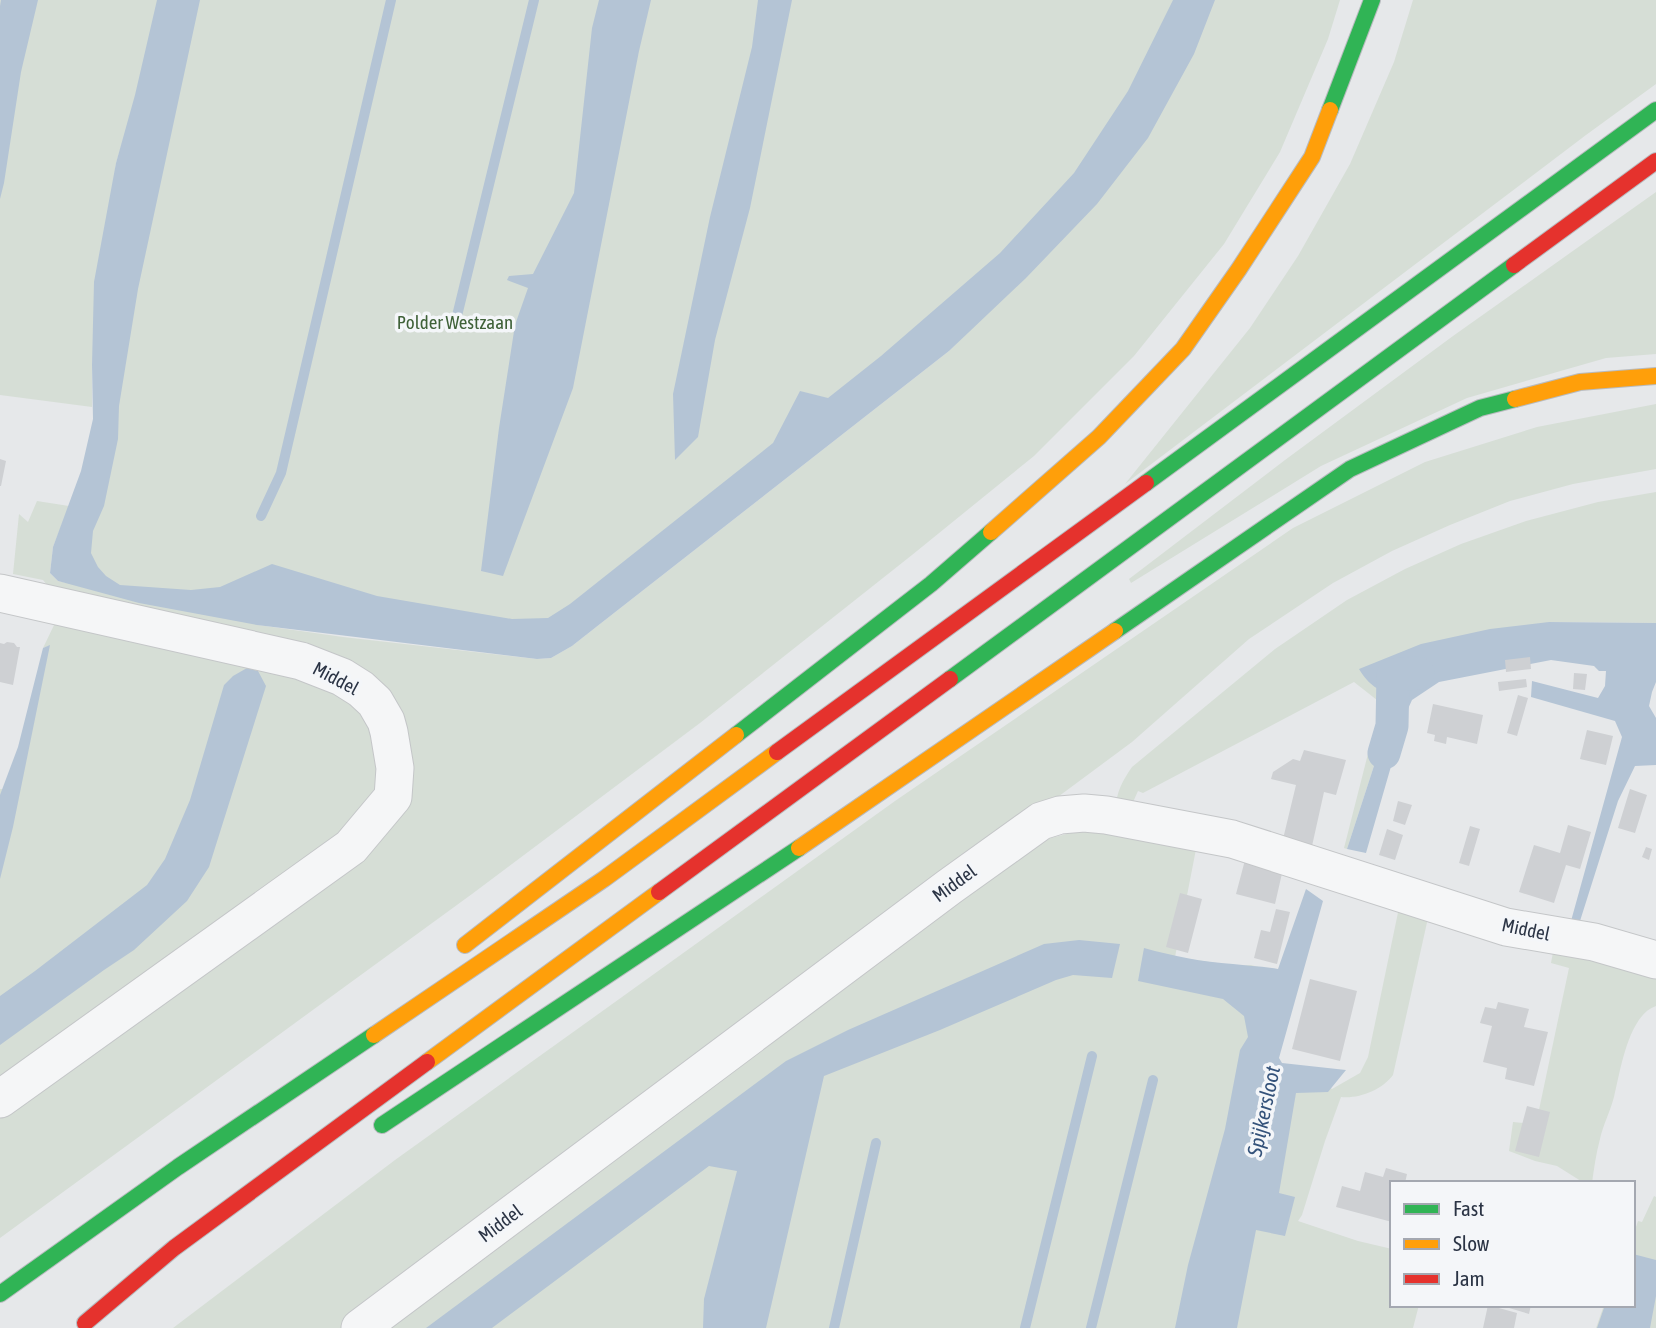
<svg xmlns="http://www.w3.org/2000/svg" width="1656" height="1328" font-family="'Asap Condensed',sans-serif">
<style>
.green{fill:#d6ded6;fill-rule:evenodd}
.water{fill:#b4c4d5}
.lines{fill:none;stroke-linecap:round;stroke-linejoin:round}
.stream{stroke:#b4c4d5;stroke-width:10}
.canal{stroke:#b4c4d5;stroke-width:33}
.building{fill:#ced0d3}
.street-casing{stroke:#c4c6c8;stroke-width:39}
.fast-casing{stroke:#b8bbbf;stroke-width:18}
.slow-casing{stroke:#b8bbbf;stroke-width:18}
.jam-casing{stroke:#b8bbbf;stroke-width:18}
.street{stroke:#f5f6f7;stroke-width:37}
.fast{stroke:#30b455;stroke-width:16}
.slow{stroke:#ff9f0a;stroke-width:16}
.jam{stroke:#e5322d;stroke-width:16}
.labels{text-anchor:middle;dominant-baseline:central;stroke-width:7;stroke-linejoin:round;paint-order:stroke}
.park-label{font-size:19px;fill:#3f6138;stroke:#f4f6f9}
.street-label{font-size:19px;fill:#2b3445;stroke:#f4f6f9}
.water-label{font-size:21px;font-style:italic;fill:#34527a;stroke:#f4f6f9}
</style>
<rect width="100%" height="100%" fill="#e6e8ea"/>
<path class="green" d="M0 0H1340L1328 39 1280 152 1224 244 1134 356 1034 456 912 555 700 723 472 894 0 1238V1117L364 855 382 837 408 801V740L400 714 383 688 366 670 334 654 255 637 251 656 316 671 345 684 364 703 377 727 383 757 379 782 367 814 348 835 0 1084V789H4L27 731 49 646 43 648 56 621 64 596 54 594 43 580 13 574 19 514 28 522 37 501 69 506 53 547 50 573 58 581 67 583 70 576 74 577 109 414 100 400 99 362 104 282 119 162 128 124 116 163 92 365V407L0 395ZM967 333 949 351 600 624 572 646 551 658 537 659 343 637 258 625 261 617 344 635 537 657 552 656 573 644 949 349Z
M1413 0H1656V84L1586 135 1125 484 1250 328 1298 256 1350 164 1394 62Z
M1656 192V354L1606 358 1467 398 1321 466 1131 583 1129 579 1285 460 1453 336Z
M1656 404V469L1573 484 1510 501 1450 525 1392 551 1333 583 1249 639 1132 742 341 1328H173L395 1160 895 801 1293 528 1425 462 1537 427Z
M1656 492V623L1549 622 1377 689 1396 698 1347 849 1344 848 1372 738 1382 704 1354 682 1143 793 1138 791 1129 811 1116 808C1116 792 1123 780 1132 767L1275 649 1347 600 1405 569 1461 544 1526 521 1598 502Z
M1098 826 1198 839 1175 957 1237 966 1251 965 1289 975 1274 1065 1325 1083 1332 1089 1360 1073 1368 1057 1401 898 1430 909 1393 1075C1382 1090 1359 1099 1341 1097L1325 1141 1302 1215 1298 1221 1358 1241 1392 1249V1305H1419L1413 1328H376L992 870 1051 838Z
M1554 947 1656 967V1006C1628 1015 1620 1073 1614 1097 1610 1112 1603 1125 1600 1139 1596 1154 1594 1168 1592 1183H1584L1557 1166 1535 1161 1509 1151 1513 1122 1536 1124 1569 968 1551 963Z
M1654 1196 1656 1197V1328H1596L1604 1305H1633V1236L1638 1221 1642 1222Z"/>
<path class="water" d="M1 0H38L21 72 4 183 0 199V6Z
M157 0H200L138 289 119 406 118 439 104 506 93 531 91 553 98 567 106 576 120 585 191 590 220 587 272 564 377 596 512 619 548 618 570 604 773 443 800 391 828 398 881 356 1000 253 1074 173 1128 91 1173 0H1215L1194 54 1148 138 1097 204 1026 278 949 351 600 624 572 646 551 658 537 659 257 625 139 603 58 581 50 573 53 547 81 471 93 419 92 365 94 282 116 163 135 95Z
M599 0H651L639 51 573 388 503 576 481 571 499 428 515 325 528 288 507 280 509 276 533 274 574 193 592 28Z
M758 0H792L750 208 715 340 698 437 675 460 673 394 710 217 752 47Z
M1549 622 1656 623V682L1652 692 1649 706 1656 718V765L1635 766 1618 801 1580 921H1571L1622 737 1615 721 1531 697 1532 681 1598 698 1605 686 1606 671H1599L1594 666 1551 660 1439 682 1412 700 1407 711 1366 853 1347 849 1396 698C1379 690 1369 686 1359 669L1421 644 1490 629Z
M50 645 13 827 0 879V795L18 747 43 648Z
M247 668 258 671 266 686 209 867 187 901 134 950 104 970 0 1045V996L35 971 147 885 165 859 190 800 224 685 233 676Z
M1306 889 1323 901 1279 1058 1282 1063 1346 1070 1328 1092 1296 1093 1279 1193 1295 1197 1285 1236 1256 1230 1237 1328H1175L1188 1265 1225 1129 1240 1050 1248 1037 1244 1016 1223 999 1138 981 1144 948C1173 956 1202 962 1233 964 1248 966 1262 966 1278 969Z
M1079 940 1120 944 1112 978 1073 975 1056 980 940 1030 824 1076 766 1328H703L704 1299 737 1171 709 1166 492 1328H426L786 1061 848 1030 1044 944Z
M1633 1254 1656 1260V1296L1650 1328H1597L1605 1305H1633Z"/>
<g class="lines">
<path class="stream" d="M455 324 534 0
M261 516 281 473 391 0
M834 1328 876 1143
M1025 1328 1092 1056
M1091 1328 1153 1080"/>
<path class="canal" d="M1384 753 1392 726 1393 675 1418 673"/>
</g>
<path class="building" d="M0 459 6 461 1 486H0Z
M7 642 14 643 17 647H20L13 685 0 682V643L4 644Z
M1530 657 1531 669 1506 672 1505 660Z
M1574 673 1587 674 1585 690 1573 689Z
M1526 679 1527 687 1499 691 1498 682Z
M1518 695 1528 698 1517 736 1507 733Z
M1433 704 1483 715 1477 744 1447 737 1446 744 1434 741 1435 735 1427 733Z
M1587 730 1613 736 1606 765 1580 759Z
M1304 750 1346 760 1336 795 1324 792 1312 846 1283 839 1296 785 1271 779 1273 772 1293 759 1300 761Z
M1630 789 1647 795 1635 833 1618 828Z
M1398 801 1412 805 1405 825 1393 821Z
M1568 825 1591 832 1580 869 1566 865 1554 903 1519 892 1534 845 1560 853Z
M1470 826 1480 829 1469 866 1459 863Z
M1387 829 1403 835 1395 860 1379 855Z
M1646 847 1652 849 1649 860 1642 857Z
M1245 860 1283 869 1275 904 1236 894Z
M1180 893 1202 899 1188 953 1166 947Z
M1276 909 1290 912 1277 964 1254 958 1261 930 1270 932Z
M1310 979 1357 991 1340 1061 1292 1049Z
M1498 1002 1529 1009 1524 1027 1548 1032 1534 1086 1505 1079 1507 1068 1483 1062 1492 1026 1480 1023 1485 1007 1496 1009Z
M1527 1106 1550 1112 1539 1157 1515 1151Z
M1386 1168 1407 1174 1405 1183H1392V1222L1336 1207 1342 1186 1360 1191 1365 1172 1383 1177Z
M1488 1305 1517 1313 1514 1328H1483Z
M1499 1305H1531L1529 1314Z"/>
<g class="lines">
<g class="street-casing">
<path id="street" d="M0 593 301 661 342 677 361 689 375 702 386 721 389 732 395 768 393 797 351 847 0 1099
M360 1328 949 887 1041 821 1060 815 1084 813 1106 815 1232 839 1506 927 1594 942 1656 960"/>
</g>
<g class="fast-casing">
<path id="fast" d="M1330 110 1372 0
M1146 483 1656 110
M1115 631 1350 469 1480 408 1515 399
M950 679 1514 265
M736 735 931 584 991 532
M382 1125 799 848
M0 1294 178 1167 374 1035"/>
</g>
<g class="slow-casing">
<path id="slow" d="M1515 399 1580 382 1656 376
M991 532 1099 437 1183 349 1239 269 1312 157 1330 110
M799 848 1115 631
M465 945 736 735
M374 1035 604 879 777 752
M427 1062 659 892"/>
</g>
<g class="jam-casing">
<path id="jam" d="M1514 265 1656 161
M777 752 1146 483
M659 892 950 679
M85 1323 174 1248 427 1062"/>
</g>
<use href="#street" class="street"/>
<use href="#fast" class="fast"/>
<use href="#slow" class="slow"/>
<use href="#jam" class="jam"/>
</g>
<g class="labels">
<g class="park-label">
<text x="455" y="322">Polder Westzaan</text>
</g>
<g class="street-label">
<text transform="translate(336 678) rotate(28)">Middel</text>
<text transform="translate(954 883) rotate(-36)">Middel</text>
<text transform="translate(1526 929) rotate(12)">Middel</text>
<text transform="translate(500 1223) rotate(-37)">Middel</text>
</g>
<g class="water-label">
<text transform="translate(1263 1111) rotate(-78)">Spijkersloot</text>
</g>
</g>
<rect x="1390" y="1181" width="245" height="126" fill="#f4f6f9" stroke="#a4a8b1" stroke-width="2"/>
<rect x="1404" y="1204" width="35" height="10" fill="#30b455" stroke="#a4a8b1" stroke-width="2"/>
<text x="1453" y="1216" font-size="21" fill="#2b3445">Fast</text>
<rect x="1404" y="1239" width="35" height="10" fill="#ff9f0a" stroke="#a4a8b1" stroke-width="2"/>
<text x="1453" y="1251" font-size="21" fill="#2b3445">Slow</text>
<rect x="1404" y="1274" width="35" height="10" fill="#e5322d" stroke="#a4a8b1" stroke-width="2"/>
<text x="1453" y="1286" font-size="21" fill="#2b3445">Jam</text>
</svg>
